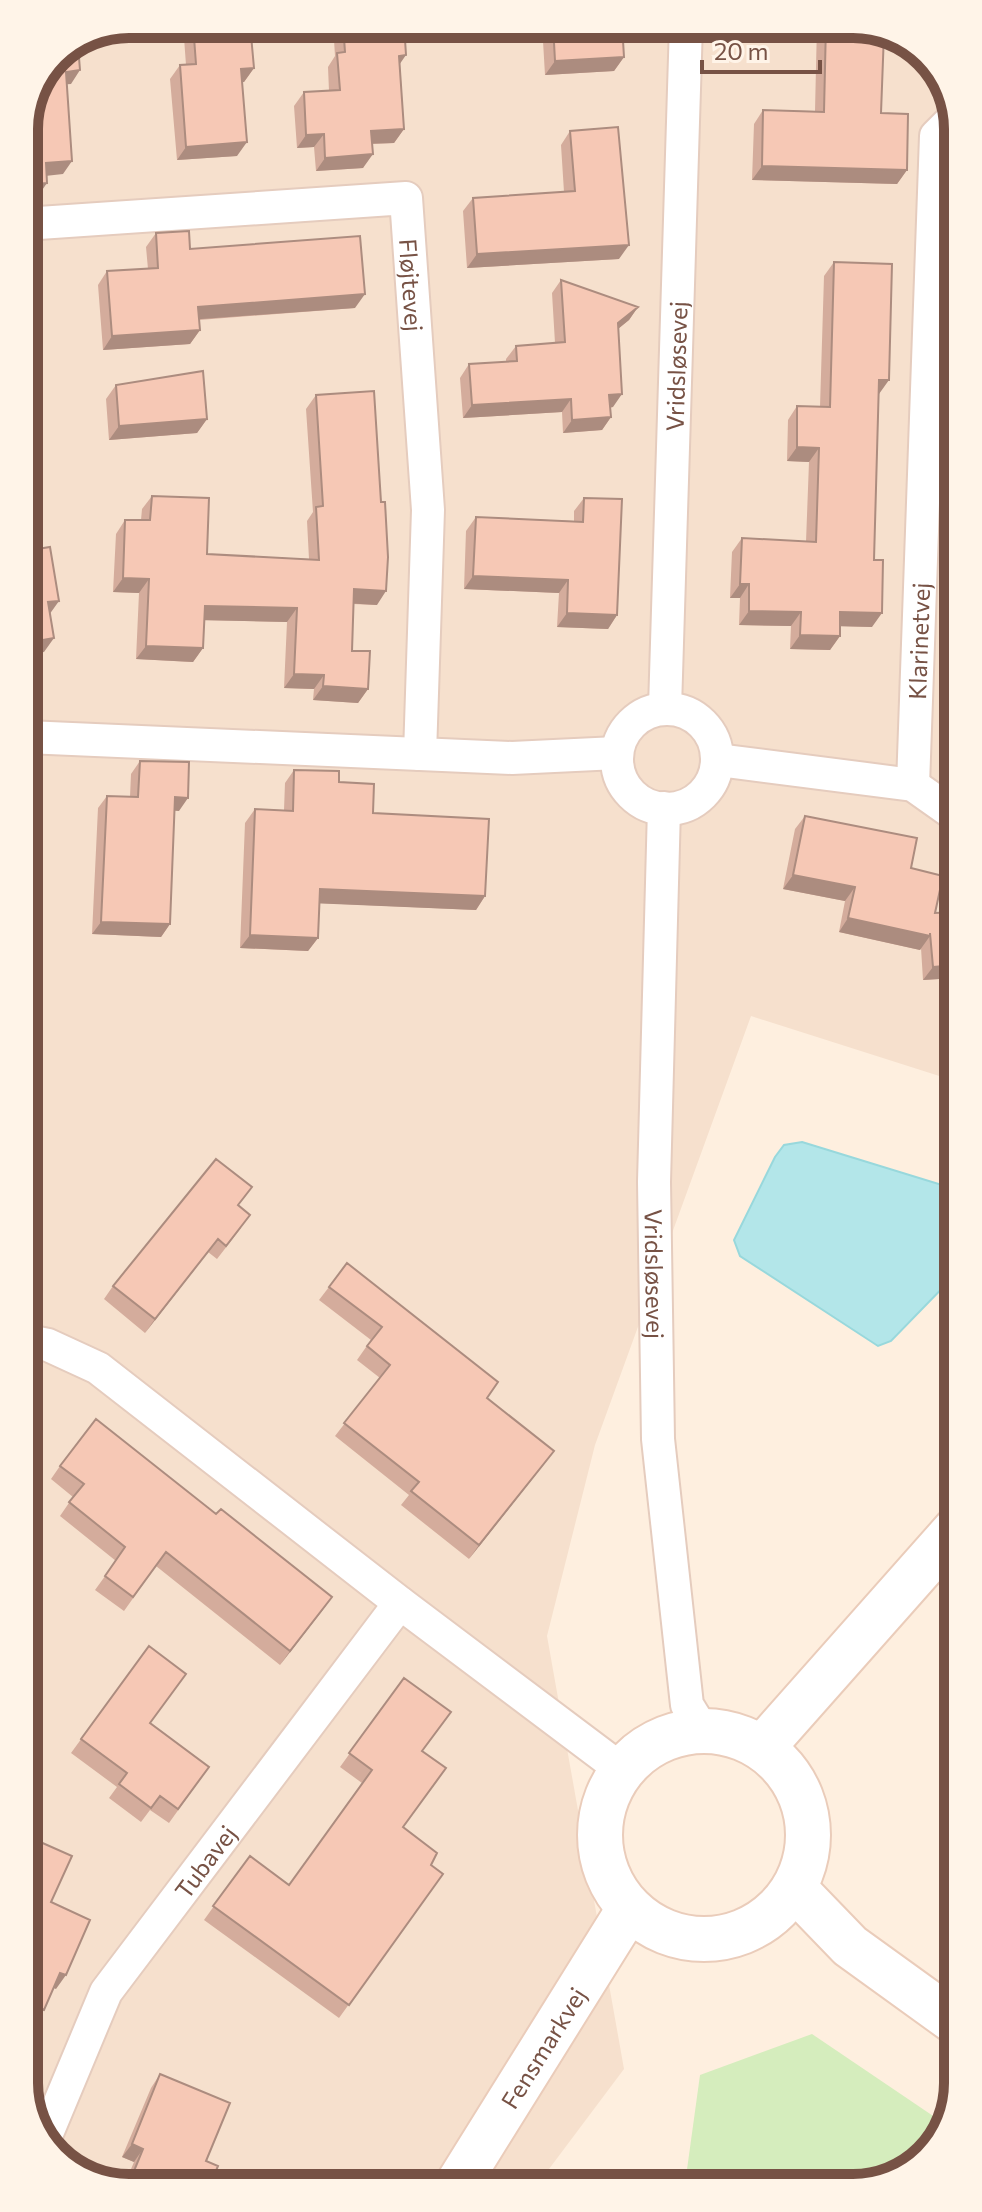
<svg xmlns="http://www.w3.org/2000/svg" width="982" height="2212" font-family="Commissioner,sans-serif">
<style>
.residential{fill:#f6e0cd}
.green{fill:#d5edbd}
.water{fill:#b3e6e9;stroke:#98d8dc;stroke-width:2}
.lines{fill:none;stroke-linecap:round;stroke-linejoin:round}
.street-casing{stroke:#e5ccbe;stroke-width:36}
.secondary-casing{stroke:#eaccba;stroke-width:48}
.street{stroke:#fff;stroke-width:32}
.secondary{stroke:#fff;stroke-width:44}
.wall{fill:#d4ac9c}
.shaded-wall{fill:#ac8c7f}
.building{fill:#f6c8b5;stroke:#ac8c7f;stroke-width:2}
.labels{text-anchor:middle;dominant-baseline:central;stroke-width:6;stroke-linejoin:round;paint-order:stroke}
.street-label{font-size:24px;fill:#775245;stroke:#fff4e8}
.rim{fill:none;stroke:#775245;stroke-width:10}
</style>
<rect width="100%" height="100%" fill="#feefdf"/>
<path class="residential" d="M129 24H861L917 46 952 95 955 1081 751 1016 595 1445 547 1636 624 2069 537 2185 121 2188 65 2166 30 2117 24 122 55 54Z"/>
<path class="green" d="M812 2034 945 2124 937 2147 887 2182 685 2184 700 2075Z"/>
<path class="water" d="M802 1142 955 1189 956 1274 891 1341 878 1346 740 1256 734 1240 775 1157 784 1145Z"/>
<g class="lines">
<g class="street-casing">
<g id="street">
<path id="s1" d="M24 224 406 198 428 510 420 754"/>
<path id="s2" d="M665 708 686 24"/>
<circle cx="667" cy="759" r="50"/>
<path d="M26 737 512 758 617 753"/>
<path d="M718 760 913 785 954 814"/>
<path id="s3" d="M913 785 936 136 952 120"/>
<path id="s4" d="M664 808 654 1182 658 1439 687 1705 703 1731"/>
<path d="M28 1341 48 1345 98 1368 400 1603 622 1770"/>
<path id="s5" d="M45 2138 106 1992 400 1603"/>
</g>
</g>
<g class="secondary-casing">
<g id="secondary">
<circle cx="704" cy="1835" r="104"/>
<path d="M762 1748 956 1529"/>
<path d="M794 1888 850 1946 958 2024"/>
<path id="s6" d="M457 2185 629 1909"/>
</g>
</g>
<use href="#street" class="street"/>
<use href="#secondary" class="secondary"/>
</g>
<path class="wall" d="M183 24H250L254 68 244 82H242L237 156 177 160 170 79 180 65H186Z
M333 24H404L400 64 404 129 394 143 372 144 363 168 316 171 314 147 297 148 294 106 304 92 329 91 328 67 335 56Z
M542 24H622L624 57 614 71 545 75Z
M817 24H861L881 113 907 170 897 184 752 180 754 124 763 110 815 111Z
M570 131 619 259 467 268 463 211 473 198 564 192 561 145Z
M156 233 190 249 355 308 199 320 200 330 190 344 103 350 98 285 107 271 148 269 146 247Z
M834 262 879 394 872 627 840 626V636L830 650 790 649 791 626 739 625 740 598H730L732 552 742 538 806 542 809 462 787 461 788 420 797 406 820 407 824 276Z
M561 280 638 307 629 320 618 329 613 407 610 408 611 417 602 430 563 433 562 412 463 418 460 378 469 364 506 362V359L516 346 555 343 552 293Z
M116 385 207 419 197 433 109 440 106 399Z
M316 395 377 605 353 604 352 651 368 689 358 703 313 700 314 689 284 688 287 622 204 620 203 648 193 662 136 659 139 593 113 592 116 534 125 520H141L142 509 152 496 207 554 309 559 307 521 313 512 306 409Z
M584 498 617 615 608 629 557 627 559 593 464 589 466 531 476 517 574 521V511Z
M140 761 179 811 174 810 170 924 161 937 92 934 98 808 107 796 130 797 131 774Z
M294 770 339 782 373 813 485 896 476 910 319 903 318 938 308 951 240 948 245 823 255 809 284 810 285 783Z
M805 816 911 868 935 913 955 978 923 980 921 948 920 950 839 932 845 901 783 889 795 829Z
M238 1206 241 1228 217 1259 208 1252 145 1333 104 1299 113 1286Z
M329 1287 487 1398 544 1464 469 1559 401 1505 409 1495 335 1436 380 1378 357 1360 371 1340 319 1300Z
M60 1466 216 1514 332 1597 280 1665 156 1566 124 1611 95 1590 116 1561 60 1516 73 1497 51 1479Z
M149 1646 150 1724 209 1767 169 1823 150 1810 141 1822 109 1798 117 1787 71 1753Z
M404 1678 423 1751 404 1827 431 1865 443 1874 339 2018 204 1920 250 1856 289 1885 362 1783 340 1767Z
M160 2074 206 2161 209 2187 123 2188 134 2162 122 2157 151 2088Z"/>
<path class="shaded-wall" d="M109 32 103 41 84 42Z
M406 55 397 68 399 56Z
M624 57 614 71 545 75 555 61Z
M254 68 244 82 232 83 241 69Z
M80 70 71 84 56 85 66 72Z
M404 129 394 143 362 144 371 131Z
M324 134 314 147 297 148 306 135Z
M247 142 237 156 177 160 186 147Z
M373 154 363 168 316 171 325 158Z
M72 161 63 174 36 177 46 163Z
M762 166 907 170 897 184 752 180Z
M47 183 38 196 24 197V185Z
M629 245 619 259 467 268 477 254Z
M365 294 355 308 188 320 198 307Z
M638 307 629 320 608 337 618 323Z
M200 330 190 344 103 350 112 336Z
M41 341 31 355 25 356V342Z
M879 380H889L879 394Z
M622 394 613 407 600 408 609 395Z
M571 399 562 412 463 418 472 405Z
M611 417 602 430 563 433 572 420Z
M207 419 197 433 109 440 119 426Z
M797 447 819 448 809 462 787 461Z
M37 457 28 471 25 472V459Z
M473 576 568 580 559 593 464 589Z
M123 578 149 579 139 593 113 592Z
M740 584H749L740 598H730Z
M354 589 386 591 377 605 344 603Z
M59 601 49 615 48 602Z
M205 606 297 608 287 622 195 620Z
M749 611 801 612 791 626 739 625Z
M840 612 882 613 872 627 831 626Z
M567 613 617 615 608 629 557 627Z
M800 635 840 636 830 650 790 649Z
M54 638 44 652 26 655V643Z
M146 646 203 648 193 662 136 659Z
M294 674 324 675 314 689 284 688Z
M323 686 368 689 358 703 313 700Z
M175 797 188 798 179 811 166 810Z
M36 861 27 874H26V862Z
M793 875 855 887 845 901 783 889Z
M320 889 485 896 476 910 310 903Z
M848 918 930 936 920 950 839 932Z
M101 922 170 924 161 937 92 934Z
M250 935 318 938 308 951 240 948Z
M955 965V978L923 980 933 967Z
M218 1239 208 1252 145 1333 155 1319Z
M554 1451 544 1464 469 1559 479 1545Z
M332 1597 322 1611 280 1665 290 1651Z
M60 1973 66 1975 56 1989 51 1987Z
M29 2004 44 2010 34 2024 29 2022Z
M132 2144 143 2149 134 2162 122 2157Z"/>
<path class="building" d="M193 24H250L254 68 241 69 247 142 186 147 180 65 196 64Z
M343 24H404L406 55 399 56 404 129 371 131 373 154 325 158 324 134 306 135 304 92 340 90 337 53 345 52Z
M553 24H622L624 57 555 61Z
M826 24H861L884 33 881 113 908 114 907 170 762 166 763 110 824 112Z
M78 45 80 70 66 72 72 161 46 163 47 183 24 185V122L55 54Z
M618 127 629 245 477 254 473 198 575 191 570 131Z
M189 231 190 249 360 236 365 294 198 307 200 330 112 336 107 271 158 268 156 233Z
M834 262 892 264 889 380H879L874 560H883L882 613 840 612V636L800 635 801 612 749 611V584H740L742 538 816 542 819 448 797 447V406L830 407Z
M561 280 638 307 618 323 622 394 609 395 611 417 572 420 571 399 472 405 469 364 517 361 516 346 565 342Z
M25 283H37L41 341 25 342Z
M203 371 207 419 119 426 116 385Z
M374 391 381 502H385L388 557 386 591 354 589 352 651H370L368 689 323 686 324 675 294 674 297 608 205 606 203 648 146 646 149 579 123 578 125 520H150L152 496 209 498 207 554 319 560 316 507 323 506 316 395Z
M25 400H28L37 457 25 459Z
M584 498 622 499 617 615 567 613 568 580 473 576 476 517 583 522Z
M50 547 59 601 48 602 54 638 26 643 25 551Z
M140 761 189 762 188 798 175 797 170 924 101 922 107 796 138 797Z
M294 770 339 771V782L374 784 373 813 489 819 485 896 320 889 318 938 250 935 255 809 293 811Z
M26 784 36 861 26 862Z
M805 816 917 838 911 868 943 876 935 913 955 912V965L933 967 930 933V936L848 918 855 887 793 875Z
M27 1116H29L32 1165 27 1166Z
M216 1159 252 1187 238 1205 250 1215 226 1246 218 1239 155 1319 113 1286Z
M347 1263 498 1382 487 1398 554 1451 479 1545 411 1491 419 1482 344 1423 390 1365 367 1346 382 1327 329 1287Z
M96 1419 216 1514 221 1509 332 1597 290 1651 166 1552 133 1597 105 1576 125 1547 69 1502 84 1484 60 1466Z
M28 1580 41 1582 28 1648Z
M149 1646 186 1674 150 1723 209 1767 178 1809 160 1796 151 1808 119 1784 127 1773 81 1739Z
M404 1678 451 1712 422 1751 446 1768 403 1827 437 1853 431 1865 443 1874 349 2005 213 1906 250 1856 289 1885 372 1770 349 1753Z
M29 1837 72 1856 51 1902 90 1920 66 1975 60 1973 44 2010 29 2004Z
M160 2074 230 2103 206 2161 218 2166 209 2187 127 2188 143 2149 132 2144Z"/>
<g class="labels">
<g class="street-label">
<text stroke="none"><textPath href="#s1" startOffset="470">Fløjtevej</textPath></text>
<text stroke="none"><textPath href="#s2" startOffset="342">Vridsløsevej</textPath></text>
<text stroke="none"><textPath href="#s3" startOffset="144">Klarinetvej</textPath></text>
<text stroke="none"><textPath href="#s4" startOffset="466">Vridsløsevej</textPath></text>
<text stroke="none"><textPath href="#s5" startOffset="322">Tubavej</textPath></text>
<text stroke="none"><textPath href="#s6" startOffset="162">Fensmarkvej</textPath></text>
</g>
</g>
<path d="M0 0H982V2212H0ZM129 38H853A91 91 0 0 1 944 129V2083A91 91 0 0 1 853 2174H129A91 91 0 0 1 38 2083V129A91 91 0 0 1 129 38Z" fill="#fff4e8" fill-rule="evenodd"/>
<path class="rim" d="M129 38H853A91 91 0 0 1 944 129V2083A91 91 0 0 1 853 2174H129A91 91 0 0 1 38 2083V129A91 91 0 0 1 129 38Z"/>
<path d="M702 60v12h118v-12" fill="none" stroke="#775245" stroke-width="4"/>
<text x="714" y="60" font-size="24" fill="#775245" stroke="#fff4e8" stroke-width="6" paint-order="stroke">20 m</text>
</svg>
